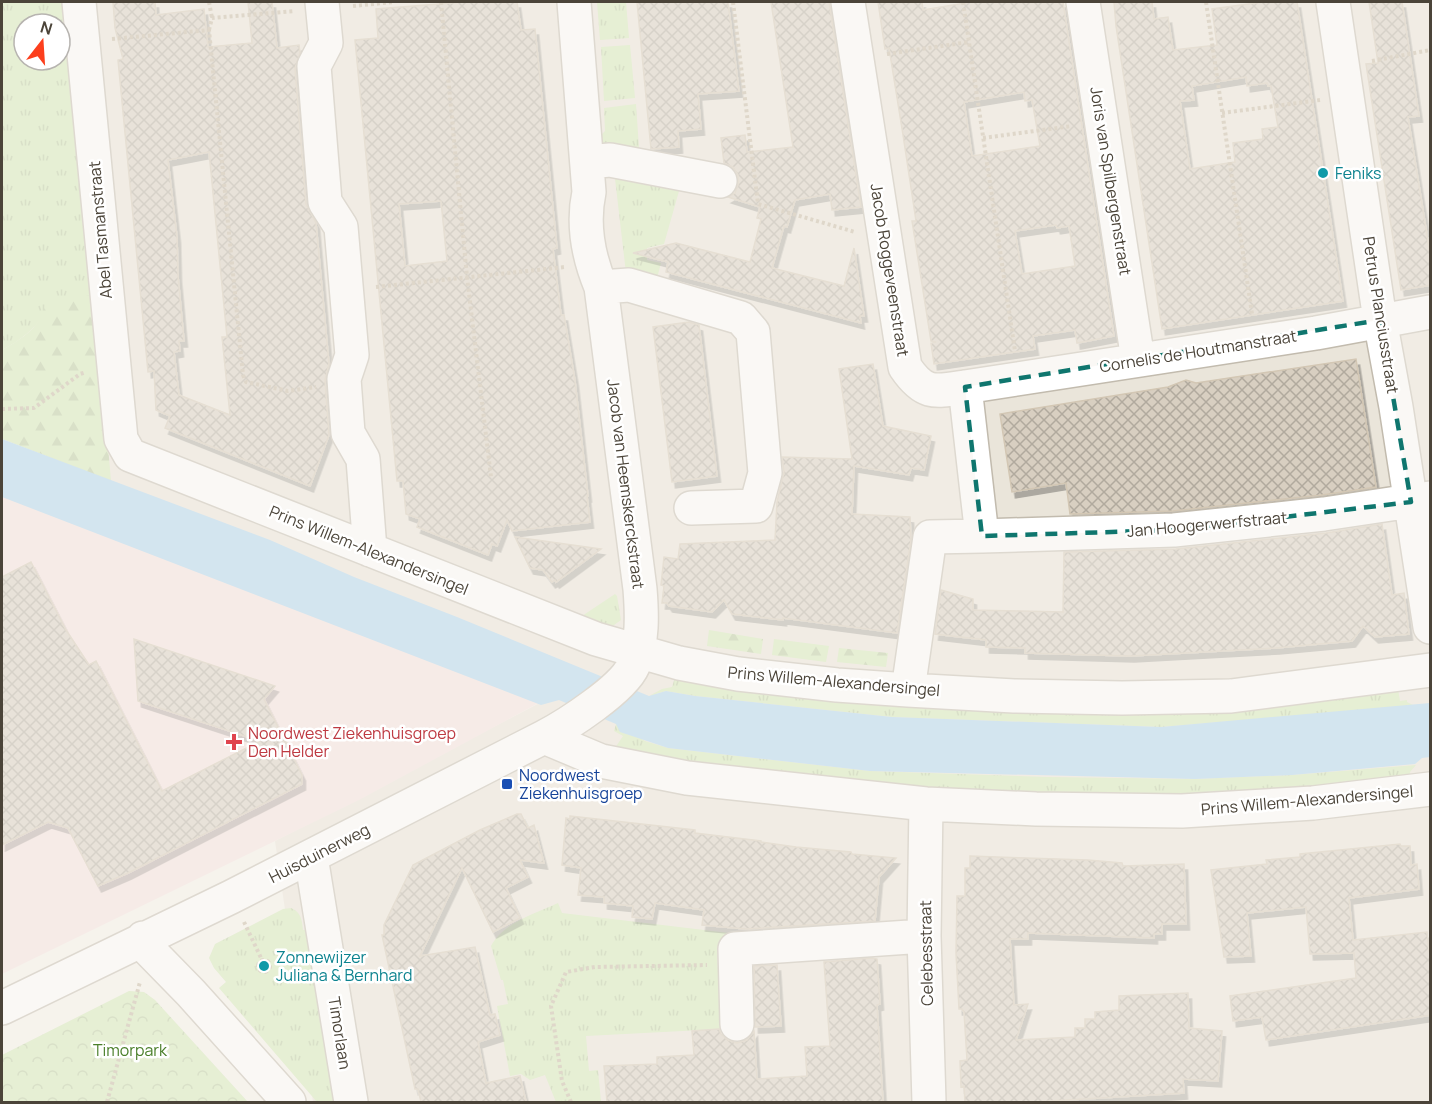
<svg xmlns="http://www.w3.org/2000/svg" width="1432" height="1104" font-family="Manrope,sans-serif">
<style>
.residential{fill:#eae5da;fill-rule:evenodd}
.medical{fill:#f6e3e0}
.grass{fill:url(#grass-tufts);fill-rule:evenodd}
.forest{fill:url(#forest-firs)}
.park{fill:url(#park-crowns)}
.water{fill:#a9d4f2}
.building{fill:url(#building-cross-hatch);stroke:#d3c7b4;stroke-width:1.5;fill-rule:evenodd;filter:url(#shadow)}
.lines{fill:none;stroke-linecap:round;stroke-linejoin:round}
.minor-casing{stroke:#c2bbae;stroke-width:36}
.path{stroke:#c4b79f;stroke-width:4;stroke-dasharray:3 3;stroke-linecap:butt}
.minor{stroke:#fff;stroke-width:33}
.marked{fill:none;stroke:#0f766e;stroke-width:4.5;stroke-dasharray:12 8;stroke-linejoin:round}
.culture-dot{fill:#0f9aa8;stroke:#fff;stroke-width:2}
.health-dot{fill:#e0444e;stroke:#fff;stroke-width:2}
.transit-dot{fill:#1a4fb4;stroke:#fff;stroke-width:2}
.labels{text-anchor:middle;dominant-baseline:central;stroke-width:5;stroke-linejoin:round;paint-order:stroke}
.culture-label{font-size:16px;fill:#0d838f;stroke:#fff;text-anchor:start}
.street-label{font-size:16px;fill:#4b4439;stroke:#fff}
.health-label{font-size:16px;fill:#be3a42;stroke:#fff;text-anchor:start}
.transit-label{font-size:16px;fill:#164399;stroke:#fff;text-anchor:start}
.park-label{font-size:16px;fill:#4a7f2a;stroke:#fff}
</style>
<defs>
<pattern id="grass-tufts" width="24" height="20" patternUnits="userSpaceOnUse" patternTransform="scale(1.5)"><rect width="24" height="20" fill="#d2eab5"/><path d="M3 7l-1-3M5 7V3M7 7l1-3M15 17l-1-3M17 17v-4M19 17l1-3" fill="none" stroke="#b6ca9c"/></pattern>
<pattern id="forest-firs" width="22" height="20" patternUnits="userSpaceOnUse" patternTransform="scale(1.5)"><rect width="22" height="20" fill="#d2eab5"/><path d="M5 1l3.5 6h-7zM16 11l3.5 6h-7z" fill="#b6ca9c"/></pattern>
<pattern id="park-crowns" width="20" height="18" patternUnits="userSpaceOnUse" patternTransform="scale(1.5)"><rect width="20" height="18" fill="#d2eab5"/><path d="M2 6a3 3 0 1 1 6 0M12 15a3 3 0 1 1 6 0" fill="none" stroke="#b6ca9c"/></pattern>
<pattern id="building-cross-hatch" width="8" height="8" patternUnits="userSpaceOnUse" patternTransform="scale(1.5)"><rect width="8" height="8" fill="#d8cfc1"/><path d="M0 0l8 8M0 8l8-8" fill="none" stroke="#b1aa9e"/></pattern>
<filter id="shadow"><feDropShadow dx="3.5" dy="6" stdDeviation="0" flood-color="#0004"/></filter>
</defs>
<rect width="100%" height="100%" fill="#f6f3ec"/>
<path class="residential" d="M2 2H1430V1102H313L275 841 572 686 49 484ZM24 24H60V60H24Z"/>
<path class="medical" d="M2 466 572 685 359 800 2 974Z"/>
<path class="grass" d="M2 2H69L95 295 45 312C36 329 19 341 2 350ZM24 24H60V60H24Z
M597 2H626L629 38 600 40Z
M630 45 635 98 604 101 601 47Z
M636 104 639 148 597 153 598 138 605 131 604 108Z
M614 170 681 184 664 244 647 248V260L661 263 656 282 626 273Z
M615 594 617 596 621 620 614 625 608 627 582 616Z
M676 674 1398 689 1400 701 1407 700V702L1415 706 1161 727 892 717 695 696 666 691 649 696 662 689 672 687Z
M616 724 645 741 668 748 870 771 1047 777 1195 779 1292 775 1416 765 1410 772 1411 779 1291 795 901 794 611 754 623 736 614 731Z
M558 903 562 913 729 933 717 951 721 1029 586 1036 589 1071 598 1070 601 1102H556L545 1075 530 1080 521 1074 510 1076 497 1006 508 1004 503 980H501L491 946C503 923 534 914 558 903Z
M291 908C301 912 302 920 303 930L315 929 347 1102H317L219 988 226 982 214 968 209 958 215 944 283 909Z"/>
<path class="forest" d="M95 295 111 481 2 439V350C22 339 44 325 46 300Z
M709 630 763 639 761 654 707 646Z
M774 639 829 646 826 662 772 655Z
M839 648 888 653 886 667 837 662Z"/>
<path class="park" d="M129 991 144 992 155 1000 248 1102H2V1055Z"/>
<path class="water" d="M2 439 270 540 354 577 457 617 649 696 666 691 695 696 892 717 1161 727 1430 703V757L1422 758 1415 764 1292 775 1195 779 870 771 668 748 620 732 616 724 559 700 541 705 2 497Z"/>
<path class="building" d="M113 2H155L156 15 204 9 208 47 252 43 248 2H272L277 48 299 45 300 53 295 68 306 204 316 223 329 364 325 380 329 435 310 486 165 428 170 416 156 410 154 371 148 372 118 60 123 59 115 28ZM209 152 227 337H222L230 415 179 395 174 352 180 351 179 341H184L178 276 177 237 168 160Z
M463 2H517L521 30 535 29 557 248 553 249 561 315H564L575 381 588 496H587L590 522 512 531 507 520 497 546 492 544 488 555 417 527 420 519 406 514 403 481H397L355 40 378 38 376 9ZM441 201 447 261 405 266 399 204Z
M637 2H728L739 91 698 94 701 129 678 131 679 147 651 149Z
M771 2H829L861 207 832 210 830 194 795 200 787 227 784 226 772 268 844 286 854 248 864 316H860L861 323 666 272 668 262 633 253 676 243 750 262 761 219 757 218 760 207 728 197 735 193 738 185V175L733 167 724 163 721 138 745 135 747 152 793 147Z
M878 2H922L923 10 971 2H1063L1114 336 1077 343 1075 330 1033 336 1035 349 934 364 931 343 936 342 931 341 912 221H916L903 135 889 48 885 49ZM1024 92 1025 101 1032 100 1040 146 972 156 964 102ZM1056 225 1057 228 1069 226 1075 266 1022 274 1015 231Z
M1114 2H1152L1154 19 1168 17 1173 50 1217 45 1212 9 1263 2H1297L1343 301 1162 329 1116 26ZM1246 77 1247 86 1267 83 1268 86H1271L1278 127 1262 129 1263 139 1233 143 1235 162 1190 169 1180 101 1194 100 1192 86Z
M1369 2H1402L1419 116 1408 117 1431 260V285L1401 290 1366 64 1378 63Z
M689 322 699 325 717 476 672 482 653 327Z
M1356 359 1376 487 1322 495 1173 511 1070 514 1066 483 1012 492 1000 414 1168 387 1186 380 1196 383Z
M873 364 883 426 931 436 924 470 911 468 909 475 854 466 852 514 910 517 911 540 897 633 783 618V620L732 614 724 600 712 612 669 606 667 603H662L664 586 661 585 664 557 678 559 680 544 775 540 777 502 784 472 782 457 852 459 839 369Z
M1382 524 1392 595 1404 593 1409 634 1375 637 1363 626 1352 641 1276 648 1131 656 1025 653V648L986 647V640L935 634 941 590 973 599V610L1063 612 1064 552 1176 549 1326 533Z
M515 537 601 549 556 582 555 580 552 582 543 570 530 568Z
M31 562 66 630 89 665 96 661 162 791 260 741 138 701 134 639 275 686 264 699 302 775V784L128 873 98 886 68 828 48 822 2 845V577Z
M517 814H521L528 828 534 825 544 863 520 860 528 877 506 888 520 918 493 932 462 868 420 956 475 947 490 1015 495 1014 500 1035 478 1042 486 1083 520 1076 526 1102H421L418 1089H415L382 935H384V925L413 865 480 830Z
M570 816 695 830V833L761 841V842L796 847 851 852 852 854 896 858 879 877 875 921 746 929 702 925 704 910 655 903 652 919 632 917 633 906 604 903V897L578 895 581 868 562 865 566 818 570 819Z
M1400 844 1401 846H1410L1411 865 1417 864 1419 889 1349 898 1353 940 1427 932 1429 951 1431 950V1015L1266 1040 1262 1017 1233 1021 1230 996 1356 978 1354 953 1310 954 1306 907 1247 913 1251 956 1224 957 1211 870 1267 864 1266 860 1300 857V854Z
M970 856 1088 860 1122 863 1123 866 1184 864 1186 924H1162V934H1154V938L1028 933V939H1010L1014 1005 1028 1004 1016 1040 1075 1037V1028H1085V1019H1095V1012L1119 1010V996L1188 993 1189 1028 1222 1031 1218 1081 1183 1079 1184 1093 1033 1102H965L964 1086 961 1087 960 1061 967 1060 964 1012 962 1009H959L956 953 957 896H965V868H970Z
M872 958 877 959 880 1004 877 1005 883 1102H607L604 1066 657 1064V1057L694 1055 692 1031 719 1029 721 1034 728 1040 737 1043 747 1040 754 1031 757 1079 807 1076 805 1047 830 1046 824 962Z
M777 965 781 1026 755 1027 754 966Z"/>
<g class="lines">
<g class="minor-casing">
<path id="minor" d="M79 2 121 439 130 455 596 639 679 663 738 674 837 685 908 690 1014 696 1122 698 1231 696 1430 670
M322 2 326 43 314 66 325 202 341 227 352 355 344 379 348 433 363 459 370 550
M848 2 905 367C924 395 934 392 965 387L1316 333 1430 312
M1083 2 1138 360
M1333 2 1380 320 1396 407 1430 627
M587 162 610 160 720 181
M601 287 629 285 741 318 753 332 765 473 756 506 691 508
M982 536 1174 530 1324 514 1430 498
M908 690 930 537 982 536 965 387
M544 737 601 761 687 778 926 804 1036 809 1182 811 1313 803 1430 789
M926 804 924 936 929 1102
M311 857 351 1102
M143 938 148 949 191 993 289 1102
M2 1008 231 897 544 737C567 725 623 689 633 666 643 642 642 614 640 589L601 287C588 256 582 225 589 192L574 2
M737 1024 735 949 924 936"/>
</g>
<path class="path" d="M209 2 212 18
M441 2 467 277 491 477
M733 2 758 204 855 232
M963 2 1015 351
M1206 2 1252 314
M353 6 394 2
M209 30 212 18 294 11
M112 39 209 30 243 375 246 382 288 391 316 387
M887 54 969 42
M1372 61 1430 50
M1222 113 1320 100
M983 138 1072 126
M376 287 565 267
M2 409 34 408 80 374 86 372
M244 922 262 960
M258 966a6 6 0 1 1 12 0a6 6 0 1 1-12 0Z
M107 1102 140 982
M571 1102 562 1081 551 1006 566 972 595 967 707 965"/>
<use href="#minor" class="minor"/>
</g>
<path d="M0 0H1432V1104H0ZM1380 320 1411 502 1174 530 982 536 965 387Z" fill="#f6f3ec" fill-opacity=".55" fill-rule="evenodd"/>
<path class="marked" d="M1380 320 1411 502 1174 530 982 536 965 387Z"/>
<g class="culture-dot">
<circle cx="1323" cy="173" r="6"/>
<circle cx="264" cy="966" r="6"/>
</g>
<path class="health-dot" d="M231 733h6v6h6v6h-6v6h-6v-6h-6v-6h6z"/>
<rect class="transit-dot" x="501" y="778" width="12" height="12" rx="3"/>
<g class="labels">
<g class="culture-label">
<text x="1335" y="173">Feniks</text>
<text x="276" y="957">Zonnewijzer<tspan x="276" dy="18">Juliana &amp; Bernhard</tspan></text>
</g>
<g class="street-label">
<text transform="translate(1111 181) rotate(81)">Joris van Spilbergenstraat</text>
<text transform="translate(100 230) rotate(-95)">Abel Tasmanstraat</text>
<text transform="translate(890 270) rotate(81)">Jacob Roggeveenstraat</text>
<text transform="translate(1381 315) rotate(81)">Petrus Planciusstraat</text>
<text transform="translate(1198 351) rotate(-9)">Cornelis de Houtmanstraat</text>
<text transform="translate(626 484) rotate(83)">Jacob van Heemskerckstraat</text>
<text transform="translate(1207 524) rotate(-5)">Jan Hoogerwerfstraat</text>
<text transform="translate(369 550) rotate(22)">Prins Willem-Alexandersingel</text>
<text transform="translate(834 681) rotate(5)">Prins Willem-Alexandersingel</text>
<text transform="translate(1307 800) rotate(-5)">Prins Willem-Alexandersingel</text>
<text transform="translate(319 853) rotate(-27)">Huisduinerweg</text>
<text transform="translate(926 953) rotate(-91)">Celebesstraat</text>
<text transform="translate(340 1033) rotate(81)">Timorlaan</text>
</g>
<g class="health-label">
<text x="248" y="733">Noordwest Ziekenhuisgroep<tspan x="248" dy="18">Den Helder</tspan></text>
</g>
<g class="transit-label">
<text x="519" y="775">Noordwest<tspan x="519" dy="18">Ziekenhuisgroep</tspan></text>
</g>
<g class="park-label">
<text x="130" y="1050">Timorpark</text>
</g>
</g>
<rect width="1432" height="1104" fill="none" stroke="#4b4439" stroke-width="6"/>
<g transform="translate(42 42) rotate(17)"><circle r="28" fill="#ffffff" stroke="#b7b4b0" stroke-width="1.5"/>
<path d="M0-4.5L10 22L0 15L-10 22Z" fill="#fc3f1d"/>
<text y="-9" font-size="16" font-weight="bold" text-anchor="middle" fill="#4b4439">N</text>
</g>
</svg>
